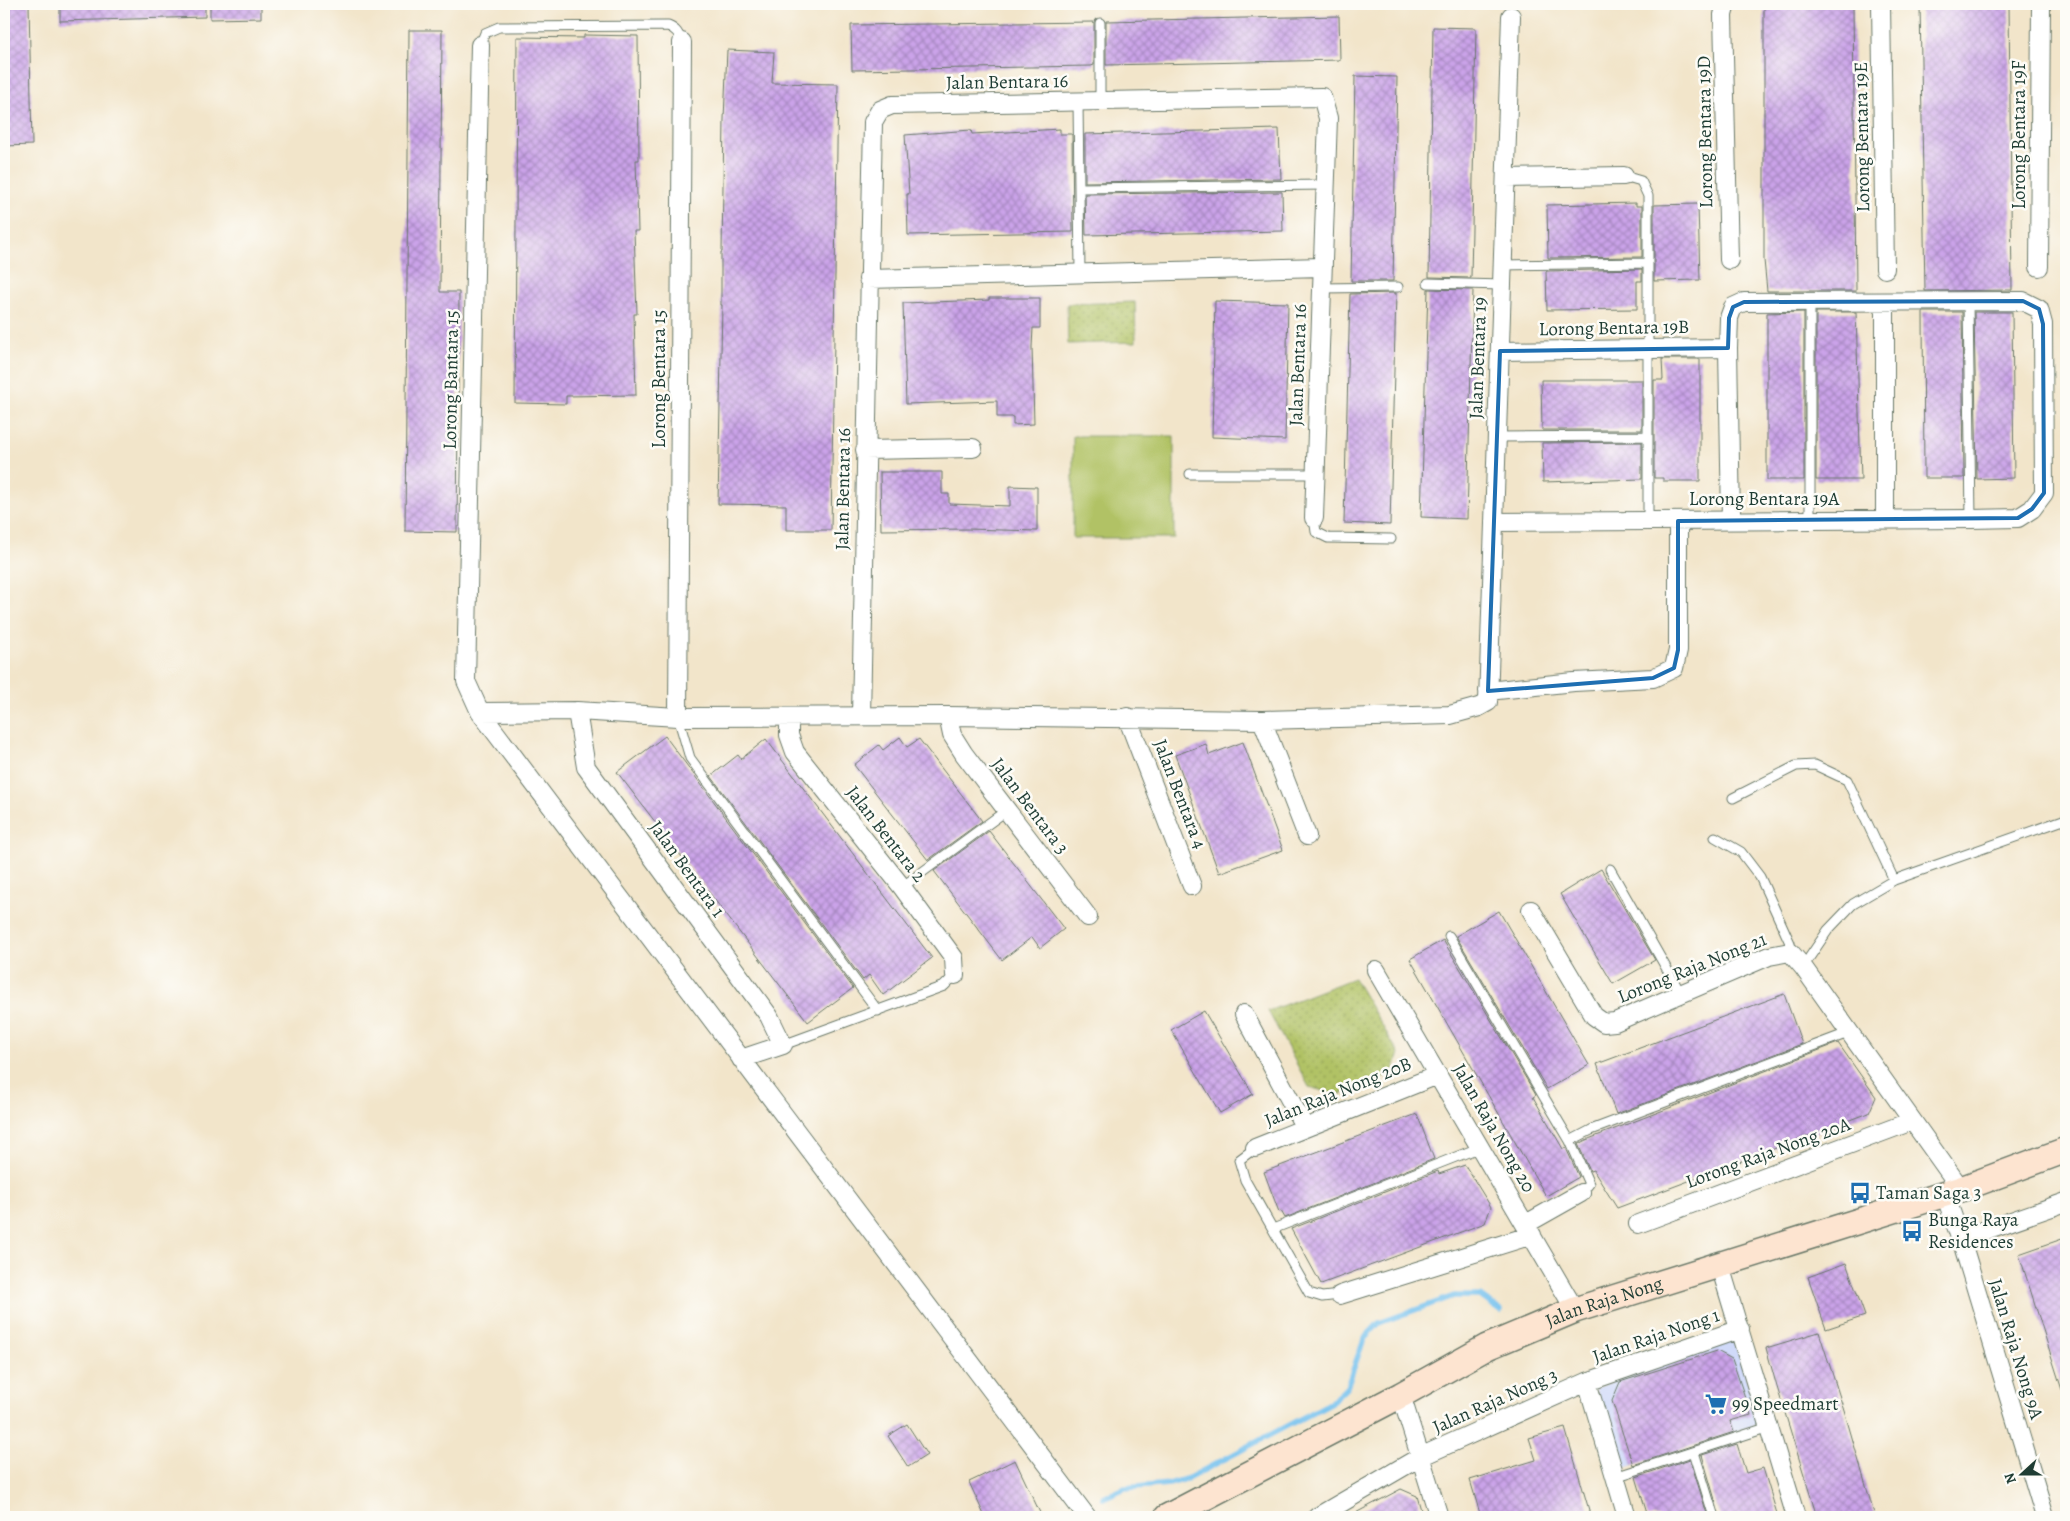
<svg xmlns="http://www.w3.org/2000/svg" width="2070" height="1521" font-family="Alegreya,serif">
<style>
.built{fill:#d0daf9}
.green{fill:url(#green-dots);stroke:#68804c}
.pitch{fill:#b1c265;stroke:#68804c}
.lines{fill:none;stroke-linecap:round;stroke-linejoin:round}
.stream{stroke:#74c1ee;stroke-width:5.5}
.building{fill:url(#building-cross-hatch)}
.lane-casing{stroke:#697868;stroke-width:11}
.street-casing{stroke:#697868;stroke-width:20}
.secondary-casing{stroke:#697868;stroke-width:28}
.lane{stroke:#fff;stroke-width:9}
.street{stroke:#fff;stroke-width:18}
.secondary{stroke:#fde4d0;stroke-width:25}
.marked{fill:none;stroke:#1f6fb2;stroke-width:4;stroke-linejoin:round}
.labels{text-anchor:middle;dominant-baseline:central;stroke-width:5;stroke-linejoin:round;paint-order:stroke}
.street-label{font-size:19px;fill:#1f3d34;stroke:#fdfcf7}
.poi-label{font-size:19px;fill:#1f3d34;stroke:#fdfcf7;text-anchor:start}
</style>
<defs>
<pattern id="green-dots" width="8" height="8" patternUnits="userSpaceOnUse" patternTransform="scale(1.25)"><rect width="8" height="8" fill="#b1c265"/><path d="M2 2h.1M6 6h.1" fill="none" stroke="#8f9f54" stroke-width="1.8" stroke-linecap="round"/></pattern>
<pattern id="building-cross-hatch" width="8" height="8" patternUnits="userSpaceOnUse" patternTransform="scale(1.25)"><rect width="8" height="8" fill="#cba3e9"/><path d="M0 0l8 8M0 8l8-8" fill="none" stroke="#a486be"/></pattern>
</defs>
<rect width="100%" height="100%" fill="#fdfcf7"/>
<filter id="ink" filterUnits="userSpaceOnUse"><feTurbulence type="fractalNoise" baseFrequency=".02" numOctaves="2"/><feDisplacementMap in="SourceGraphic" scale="10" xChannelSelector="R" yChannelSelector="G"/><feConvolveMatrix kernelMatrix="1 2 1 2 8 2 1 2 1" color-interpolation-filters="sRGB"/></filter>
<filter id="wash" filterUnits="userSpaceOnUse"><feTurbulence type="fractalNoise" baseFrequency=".0096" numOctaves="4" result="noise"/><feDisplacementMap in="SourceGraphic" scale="20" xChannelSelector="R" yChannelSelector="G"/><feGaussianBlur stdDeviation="1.12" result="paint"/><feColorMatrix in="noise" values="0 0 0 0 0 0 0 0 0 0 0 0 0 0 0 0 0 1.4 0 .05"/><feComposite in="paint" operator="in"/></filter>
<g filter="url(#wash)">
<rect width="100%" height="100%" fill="#f2e5ca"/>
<path class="built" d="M1734 1339 1761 1423 1619 1470 1595 1388Z"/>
<path class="green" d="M1135 302 1136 342 1068 344 1067 304Z
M1354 978 1399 1054 1392 1074 1338 1095 1309 1087 1268 1011Z"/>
<path class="pitch" d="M1073 436H1174V538H1073Z"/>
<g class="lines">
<path class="stream" d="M1103 1498 1125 1488 1169 1484 1189 1478 1332 1402 1347 1387 1364 1339 1379 1323 1454 1296H1480L1501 1311"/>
</g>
<g id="blocks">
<path class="building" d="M4 4H29L32 145 4 146Z
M60 4H205V17L60 21Z
M210 4H261V18L210 19Z
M2009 4 2012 290 1925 291 1920 5Z
M1853 5 1856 291H1767L1764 260V7Z
M1339 16 1340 60 1106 65V21Z
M1094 22V65L1091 66 852 70 851 25Z
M1433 27 1476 28 1471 278 1429 277Z
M409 30H442L440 292H459L457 532 405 531Z
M584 35 638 36 639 160H636L638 231H634L637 314H634L636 395 566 396V404L515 403 517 37 584 38Z
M727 50 774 52 772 83 838 84 831 530H786V505L718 504 722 305H721V252H722L724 119Z
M1355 76 1397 77 1393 281H1351Z
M1060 129V134H1072L1073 232 908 235 907 194H909L905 135 971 130 972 134Z
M1279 129 1281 179 1085 182V134Z
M1282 192 1283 231 1086 235 1085 194Z
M1636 203V206H1642V257L1548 258 1547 205Z
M1698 204 1700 280 1654 281V205Z
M1642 269V281H1637V309L1547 310 1546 271Z
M1428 289 1473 290 1467 519 1421 517Z
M1396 293 1390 525 1344 523 1350 294Z
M989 298H1040V328H1033L1032 347 1034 424 1013 425V417H997V401L906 404 903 303 989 300Z
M1215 301 1288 303 1285 440 1212 437Z
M1804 312V480H1767V313Z
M1816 312H1856L1861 480H1816Z
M1923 312H1962L1964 478H1924Z
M1974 312H2012L2014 478 1977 479Z
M1662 359H1700V481H1663V478H1654V380H1663Z
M1541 380H1642V430H1542Z
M1642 442V479L1543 482 1542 443Z
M880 472H942V494H949V504L1010 506V486L1037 487V531L967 529 881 530Z
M665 736 853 988 808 1022 617 772Z
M900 737 907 747 919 739 982 821 928 860 854 765 879 745 883 750Z
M766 739 932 958 883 995 869 975 863 980 711 776 738 755 741 759Z
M1243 742 1283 850 1219 873 1175 755 1206 744 1209 755Z
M989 831 1064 929 1040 948 1032 937 1002 960 934 871Z
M1601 869 1655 960 1613 984 1560 894Z
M1499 911 1589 1065 1547 1089 1456 936Z
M1443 940 1536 1095 1533 1097 1563 1149 1566 1148 1579 1177 1546 1196 1410 959Z
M1784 994 1802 1044 1616 1114 1597 1064Z
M1204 1011 1253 1094 1220 1113 1171 1030Z
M1838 1043 1876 1097 1869 1113 1617 1208 1593 1170 1590 1171 1578 1144 1586 1140Z
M1417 1114 1434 1159 1285 1218 1281 1211 1279 1212 1264 1172Z
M1465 1165 1491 1207 1485 1223 1321 1284 1291 1229 1438 1171 1439 1174Z
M2062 1239 2066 1250V1390H2062L2019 1254Z
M1846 1263 1865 1316 1826 1329 1808 1277Z
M1819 1332 1844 1410 1875 1517H1817L1777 1387 1766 1348Z
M1717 1351 1732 1359 1751 1415 1730 1421 1734 1432 1633 1465 1612 1401 1620 1382Z
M907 1424 927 1455 908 1467 888 1436Z
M1565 1428 1591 1517H1520L1519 1512 1502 1517H1481L1470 1480 1536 1460 1529 1438Z
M1737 1444 1746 1473 1763 1468 1778 1517H1720L1702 1455Z
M1690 1459 1708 1517H1648L1636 1477Z
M1015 1460 1042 1517H985L969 1482Z
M1401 1489 1417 1496 1423 1517H1348Z"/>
</g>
</g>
<g filter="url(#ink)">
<use href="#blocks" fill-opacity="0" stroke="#697868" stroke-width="1"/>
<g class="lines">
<g class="lane-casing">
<path id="lane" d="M1100 23V101
M480 45 485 33 499 27 668 26C676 29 679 34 682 42
M1078 101 1080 273
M1624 176 1641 181 1648 196V521
M1079 188 1326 185
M1503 265 1648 263
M1428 283 1502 285
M1322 288 1398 287
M1968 301 1971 519
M1810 303V520
M1497 437 1648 436
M1190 474H1316
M1314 518 1316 532 1328 538 1391 539
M678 717 690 758 878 1011
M1733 798 1796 766 1815 765 1847 780 1894 880
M1715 837 1741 852 1760 877 1790 943V952
M1610 869 1681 994
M902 887 1007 810
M1449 936 1570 1141 1589 1184 1581 1193
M1803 967 1828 930 1853 904 1894 880 2066 819
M783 1045 944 986 955 975
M1570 1141 1591 1130 1848 1033
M1255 1148 1239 1160 1245 1180 1309 1293 1322 1297 1340 1295
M1273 1229 1481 1147
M1694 1452 1714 1517
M1615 1477 1769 1427"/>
</g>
<g class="street-casing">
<path id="street" d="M1726 4 1723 15 1729 260
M1881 4 1885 269
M480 45 466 681 480 712 1087 1517
M1506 178 1624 176
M2039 267 2041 4
M868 279 1323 267
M1885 302V519
M1500 351 1728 348
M865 450 973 448
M1494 522 1971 519 2018 518 2032 509 2044 493 2043 324 2039 309 2023 301 1744 302 1733 307 1729 318 1728 348 1731 520
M1488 691 1574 682 1653 678 1674 668 1678 650V521
M577 711 586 767 769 1016 783 1045 741 1059
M480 712 577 711 678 717 948 716 1262 720 1450 715 1479 707 1488 702 1511 16
M861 716 873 122 880 110 892 105 1322 97 1328 118 1314 518
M948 716 952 735 964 754 1088 917
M678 717 682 42
M789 717V735L795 752 902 887 954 958 955 975
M1127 717 1192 886
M1262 720 1307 836
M1531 910 1594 1016 1604 1023 1615 1022 1769 956 1790 952 1803 967 1961 1189
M1376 970 1575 1310
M1244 1014 1305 1128
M1255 1148 1438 1075
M1945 1194 1964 1249 2045 1517
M1526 1224 1581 1193
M1638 1224 1912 1121
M1960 1239 2066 1202
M1720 1266 1796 1517
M1340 1295 1532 1235
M1587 1382 1627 1517
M1401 1395 1439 1517
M1317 1517 1420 1457 1587 1382 1740 1329"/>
</g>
<g class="secondary-casing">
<g id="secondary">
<path id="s1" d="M1167 1517 1401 1395 1487 1347 1575 1310 1961 1189 2066 1150"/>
</g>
</g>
<use href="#lane" class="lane"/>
<use href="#street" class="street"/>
<use href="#secondary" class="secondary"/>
</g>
</g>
<path class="marked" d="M2023 301 2039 309 2043 324 2044 493 2032 509 2018 518 1678 521V650L1674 668 1653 678 1488 691 1500 351 1728 348 1729 318 1733 307 1744 302Z"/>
<defs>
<g id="bus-bare" transform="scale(1.725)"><path d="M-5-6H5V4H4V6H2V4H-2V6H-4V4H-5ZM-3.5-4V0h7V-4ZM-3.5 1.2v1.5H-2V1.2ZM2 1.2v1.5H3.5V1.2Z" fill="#1f6fb2" stroke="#fdfcf7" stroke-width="2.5" paint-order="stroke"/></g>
<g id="supermarket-bare" transform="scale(1.725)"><path d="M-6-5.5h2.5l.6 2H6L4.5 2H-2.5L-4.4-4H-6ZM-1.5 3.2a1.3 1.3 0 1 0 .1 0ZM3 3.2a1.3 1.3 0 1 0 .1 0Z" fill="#1f6fb2" stroke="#fdfcf7" stroke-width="2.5" paint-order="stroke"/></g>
</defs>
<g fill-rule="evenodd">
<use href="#bus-bare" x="1860" y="1193"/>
<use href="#bus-bare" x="1912" y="1231"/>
<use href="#supermarket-bare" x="1716" y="1404"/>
</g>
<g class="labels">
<g class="street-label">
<text transform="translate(1007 82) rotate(-1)">Jalan Bentara 16</text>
<text transform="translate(1705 132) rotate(-91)">Lorong Bentara 19D</text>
<text transform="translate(2019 135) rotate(-90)">Lorong Bentara 19F</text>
<text transform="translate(1862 137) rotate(-91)">Lorong Bentara 19E</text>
<text transform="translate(1614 328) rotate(-1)">Lorong Bentara 19B</text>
<text transform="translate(1478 358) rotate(-88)">Jalan Bentara 19</text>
<text transform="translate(1298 365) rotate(-88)">Jalan Bentara 16</text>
<text transform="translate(659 379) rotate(-90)">Lorong Bentara 15</text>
<text transform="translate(451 380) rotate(-89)">Lorong Bantara 15</text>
<text transform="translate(843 489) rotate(-89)">Jalan Bentara 16</text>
<text x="1764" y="499">Lorong Bentara 19A</text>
<text transform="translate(1180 794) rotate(69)">Jalan Bentara 4</text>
<text transform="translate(1030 806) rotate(53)">Jalan Bentara 3</text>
<text transform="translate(886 834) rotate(52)">Jalan Bentara 2</text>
<text transform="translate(687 869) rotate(54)">Jalan Bentara 1</text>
<text transform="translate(1692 968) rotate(-22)">Lorong Raja Nong 21</text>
<text transform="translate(1338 1092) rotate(-22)">Jalan Raja Nong 20B</text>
<text transform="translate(1494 1128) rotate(60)">Jalan Raja Nong 20</text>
<text transform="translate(1768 1153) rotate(-20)">Lorong Raja Nong 20A</text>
<text stroke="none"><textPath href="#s1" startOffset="488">Jalan Raja Nong</textPath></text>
<text transform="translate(1656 1336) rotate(-19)">Jalan Raja Nong 1</text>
<text transform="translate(2016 1349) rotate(73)">Jalan Raja Nong 9A</text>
<text transform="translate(1495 1401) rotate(-24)">Jalan Raja Nong 3</text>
</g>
<g class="poi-label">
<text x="1876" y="1193">Taman Saga 3</text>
<text x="1928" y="1220">Bunga Raya<tspan x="1928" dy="22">Residences</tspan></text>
<text x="1732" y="1404">99 Speedmart</text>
</g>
</g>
<rect width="2070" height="1521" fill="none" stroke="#fdfcf7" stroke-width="20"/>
<g transform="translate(2022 1474) rotate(249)" stroke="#fdfcf7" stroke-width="4" paint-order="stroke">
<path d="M0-4L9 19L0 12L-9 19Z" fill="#1f3d34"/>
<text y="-8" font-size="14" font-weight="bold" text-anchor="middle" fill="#1f3d34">N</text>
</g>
</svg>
